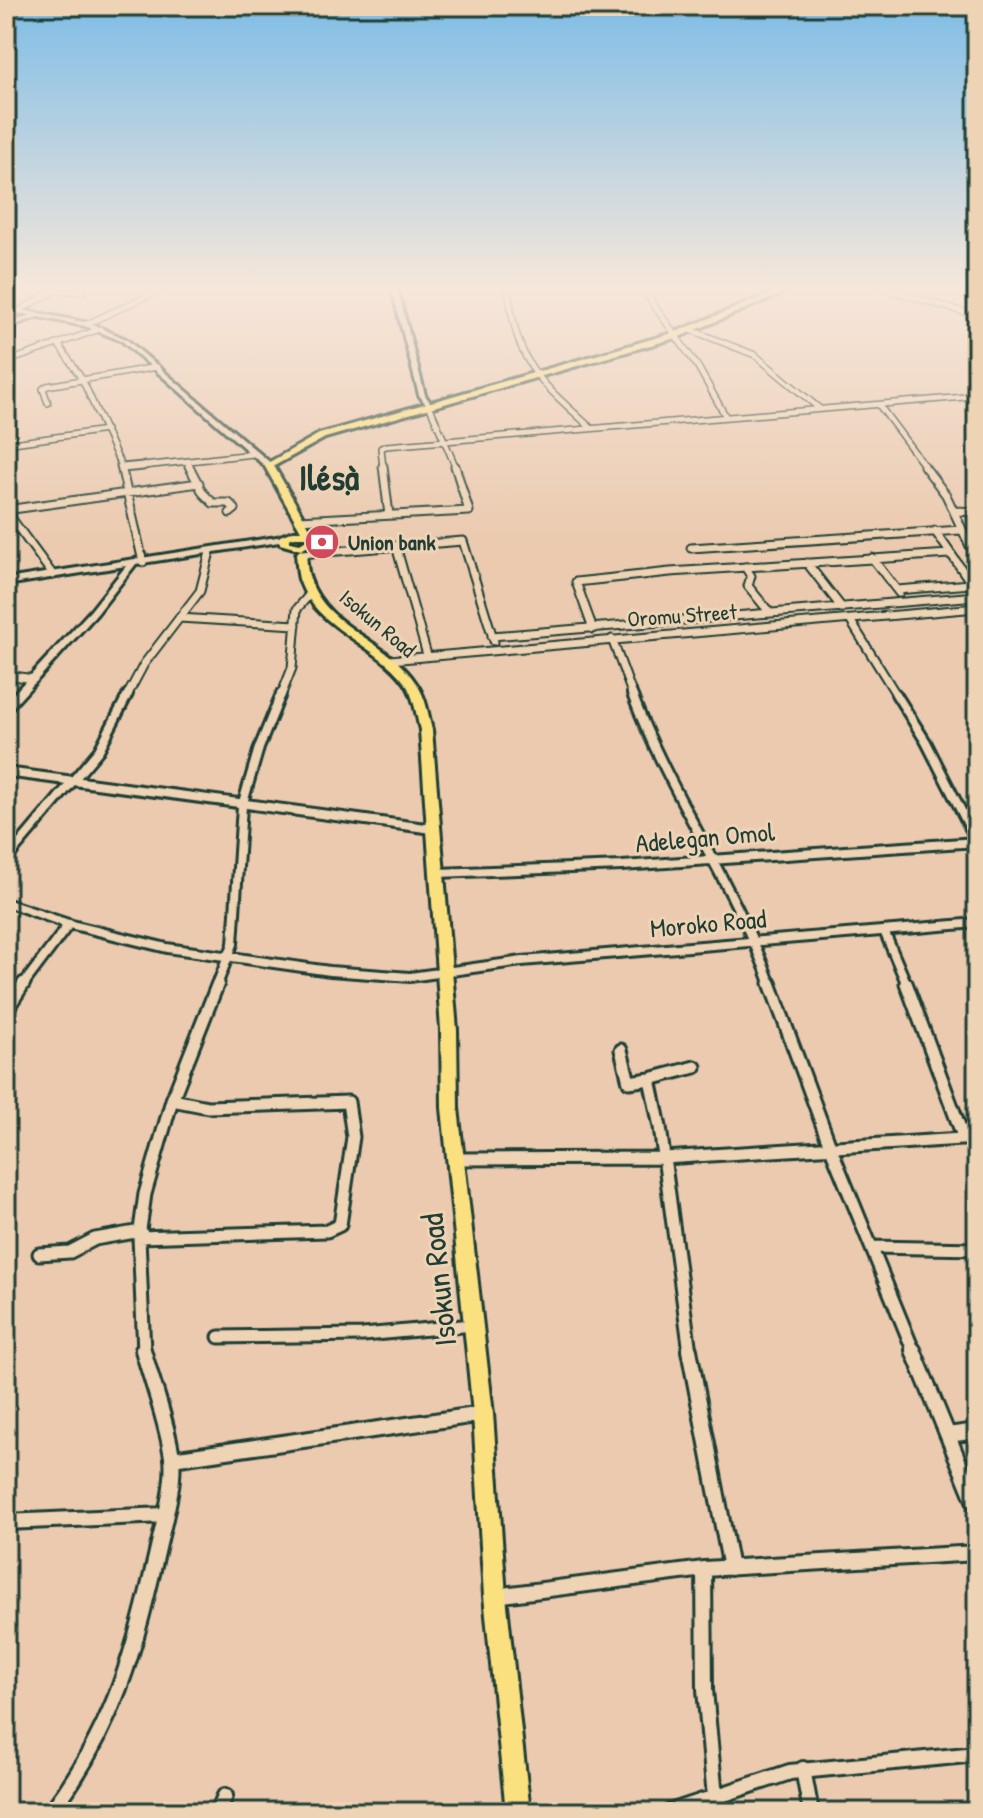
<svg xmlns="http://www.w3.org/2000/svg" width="983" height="1818" font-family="'Patrick Hand',sans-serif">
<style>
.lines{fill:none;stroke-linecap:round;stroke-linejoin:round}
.minor-far4-casing{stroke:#1f3d34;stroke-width:8}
.minor-far3-casing{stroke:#1f3d34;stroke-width:11}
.minor-far2-casing{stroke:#1f3d34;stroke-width:14}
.minor-far1-casing{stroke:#1f3d34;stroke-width:17}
.minor-casing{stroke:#1f3d34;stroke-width:20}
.tertiary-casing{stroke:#1f3d34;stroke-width:6}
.secondary-casing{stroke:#1f3d34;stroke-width:6}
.primary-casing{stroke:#1f3d34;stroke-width:6}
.minor-far4{stroke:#eed3b5;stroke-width:5}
.minor-far3{stroke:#eed3b5;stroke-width:7}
.minor-far2{stroke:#eed3b5;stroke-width:8}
.minor-far1{stroke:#eed3b5;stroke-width:11}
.minor{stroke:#eed3b5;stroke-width:14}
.tertiary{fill:#eed3b5;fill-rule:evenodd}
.secondary{fill:#eed3b5;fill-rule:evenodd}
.primary{fill:#fbe080;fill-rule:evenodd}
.labels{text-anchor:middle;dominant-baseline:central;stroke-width:6;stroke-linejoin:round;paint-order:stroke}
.far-poi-label{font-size:22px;font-weight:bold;fill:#1f3d34;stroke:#eed3b5;text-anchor:start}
.far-street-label{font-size:22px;fill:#1f3d34;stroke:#eed3b5}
.street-label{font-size:26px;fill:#1f3d34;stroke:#eed3b5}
.near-street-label{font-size:32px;fill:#1f3d34;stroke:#eed3b5}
.far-town-label{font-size:36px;font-weight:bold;fill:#1f3d34;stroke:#eed3b5}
</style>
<rect width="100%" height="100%" fill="#ebcaaf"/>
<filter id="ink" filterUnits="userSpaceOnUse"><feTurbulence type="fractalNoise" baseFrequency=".0125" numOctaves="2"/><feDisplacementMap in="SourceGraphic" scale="16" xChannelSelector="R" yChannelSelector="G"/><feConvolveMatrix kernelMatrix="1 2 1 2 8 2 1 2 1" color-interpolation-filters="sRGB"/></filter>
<g filter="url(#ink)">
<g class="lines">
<g class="minor-far4-casing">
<path id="minor-far4" d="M508 287C516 363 536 378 590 427
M641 287 698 367 726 417
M878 287 977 316
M305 288 313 287
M18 311 55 291H84
M87 324 166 287
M691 330 755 355 820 409
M59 345 82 379 122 468
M6 362 100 329
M48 403 43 389 47 386 157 367
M429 405 456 468
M879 405 926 468
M6 444 106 430
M188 463 190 468
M125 468 253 454
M383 468 381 448 386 446 977 396"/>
</g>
<g class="minor-far3-casing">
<path id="minor-far3" d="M121 466 143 562
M189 466 203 493 213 503H229L235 509 230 513
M383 466 389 515
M924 466 946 495 977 561
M122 468 143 466
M6 510 199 483
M6 511 53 575
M955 511 977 512
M299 520 469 511 455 466
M935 531 974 587
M396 546 427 655
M691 548 961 530
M301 554 463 541 494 641
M872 558 899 593
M807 563 842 608
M745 567 751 576 748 586 770 613
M897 590 971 584
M179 618 296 625
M850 620 897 696
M593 629 576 582 670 572 949 554
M492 636 977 596
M612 639 633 696
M390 660 977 608
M6 675 34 679
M127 696 144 664 200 591 210 552
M281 696 292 668 297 609 309 595"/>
</g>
<g class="minor-far2-casing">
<path id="minor-far2" d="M632 694C670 795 734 884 771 985
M6 772 433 829
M6 860 99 750 128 694
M437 873 622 866 977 842 926 742 896 694
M884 931 907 985
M23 985 69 924
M217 985 233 944 242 806 259 748 281 694"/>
</g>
<g class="minor-far1-casing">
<path id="minor-far1" d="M770 983 830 1146 914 1352
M906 983 964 1139
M6 1011 24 983
M621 1050 629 1082 650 1079
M456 1159 664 1158 977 1138
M139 1237 327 1231 340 1225 353 1137 348 1102 208 1107 172 1100
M872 1247 977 1249
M39 1254 70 1252 95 1239 141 1231
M219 1337 363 1335 473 1325
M144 1352 139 1237 145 1194 172 1100 218 983
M690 1352 660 1127 650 1079 695 1067"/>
</g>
<g class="minor-casing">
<path id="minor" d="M689 1350 731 1568
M913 1350 977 1507
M948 1435 977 1431
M172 1459 483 1414
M6 1522 165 1515
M704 1569 705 1690 715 1797
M495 1596 704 1569 977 1553
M803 1769 811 1812
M51 1812C115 1727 135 1649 158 1548 164 1521 175 1485 172 1457 167 1422 153 1385 143 1350
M218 1812 225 1796
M670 1812 790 1772 977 1754"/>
</g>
<g class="tertiary-casing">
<path id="tertiary" d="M391 287H397L425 395 432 405 431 406H427L419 395Z
M6 307 89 323 126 339 273 465 266 467 122 341 85 326 38 317 6 328V324L31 315 6 311Z
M6 899 72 921 167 944 330 967 410 973 522 957 977 919V927L522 965 410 981 330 975 167 952 65 927 6 906Z"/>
</g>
<g class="secondary-casing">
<path id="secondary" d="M283 536 287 539 286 541 136 564 97 614 10 710 6 711V702L91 610 126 566 6 585V579Z"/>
</g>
<g class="primary-casing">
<path id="primary" d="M787 287H797L679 337 325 438 274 466 312 532 319 540 301 550 280 544V536L293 531H301L264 465 319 434 673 333ZM295 537H305L308 539 300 544 290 542 289 539Z
M301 551 306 554C307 562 307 571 310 579 326 628 389 641 416 683 426 697 428 714 432 730L457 1030 458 1108 493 1414 506 1596 530 1812H506L484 1596 473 1414 442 1108 441 1030 420 730C416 714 414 696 405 683 376 643 315 629 299 579 297 571 297 562 296 554Z"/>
</g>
<use href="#minor-far4" class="minor-far4"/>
<use href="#minor-far3" class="minor-far3"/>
<use href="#minor-far2" class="minor-far2"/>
<use href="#minor-far1" class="minor-far1"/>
<use href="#minor" class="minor"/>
<use href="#tertiary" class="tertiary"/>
<use href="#secondary" class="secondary"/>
<use href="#primary" class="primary"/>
</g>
</g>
<linearGradient id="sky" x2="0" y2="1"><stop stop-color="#7fbde6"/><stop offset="0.53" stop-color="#f6e7db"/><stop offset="1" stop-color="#f6e7db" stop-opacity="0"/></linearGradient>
<rect width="983" height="542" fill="url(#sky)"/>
<defs>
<g id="bank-disc" transform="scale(1.8)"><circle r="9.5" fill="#d1495b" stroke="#eed3b5"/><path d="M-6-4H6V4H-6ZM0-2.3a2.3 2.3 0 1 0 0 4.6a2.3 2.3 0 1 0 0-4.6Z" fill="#fff"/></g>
</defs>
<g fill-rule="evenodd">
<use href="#bank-disc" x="322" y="542"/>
</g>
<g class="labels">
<g class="far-poi-label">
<text x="348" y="542">Union bank</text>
</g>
<g class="far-street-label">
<text transform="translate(682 615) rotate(-4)">Oromu Street</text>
<text transform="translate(378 623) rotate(40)">Isokun Road</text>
</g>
<g class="street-label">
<text transform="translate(705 837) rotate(-5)">Adelegan Omol</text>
<text transform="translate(708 923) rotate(-5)">Moroko Road</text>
</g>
<g class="near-street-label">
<text transform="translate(438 1280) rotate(-96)">Isokun Road</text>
</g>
<g class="far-town-label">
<text x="329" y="476">Iléṣà</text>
</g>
</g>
<rect width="983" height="1818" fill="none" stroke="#eed3b5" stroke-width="32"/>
<rect x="16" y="16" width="951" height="1786" fill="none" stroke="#1f3d34" stroke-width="3" filter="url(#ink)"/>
</svg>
